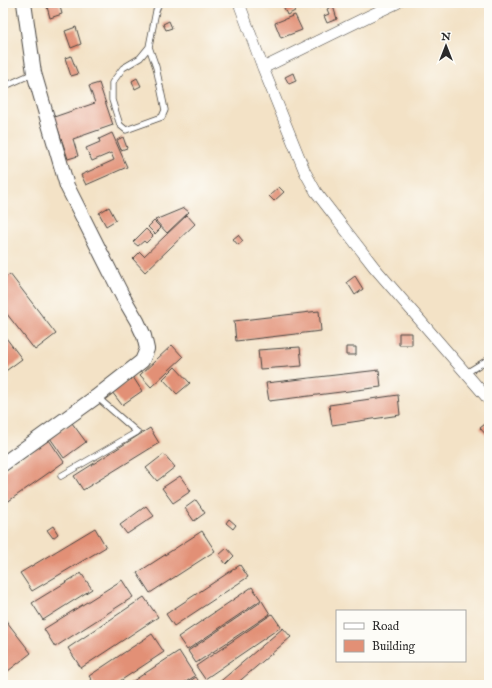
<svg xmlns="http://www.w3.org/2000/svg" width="492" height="688" font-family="'IM FELL English',serif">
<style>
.building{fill:#e29076}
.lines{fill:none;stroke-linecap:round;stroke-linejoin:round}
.service-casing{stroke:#494642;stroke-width:7}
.minor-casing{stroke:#494642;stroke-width:12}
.tertiary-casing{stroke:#494642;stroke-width:16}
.service{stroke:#fff;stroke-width:5.5}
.minor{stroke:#fff;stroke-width:11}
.tertiary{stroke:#fff;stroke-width:14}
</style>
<rect width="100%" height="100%" fill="#fdfcf7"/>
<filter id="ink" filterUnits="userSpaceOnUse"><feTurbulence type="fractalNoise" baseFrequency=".025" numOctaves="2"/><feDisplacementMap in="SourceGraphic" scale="8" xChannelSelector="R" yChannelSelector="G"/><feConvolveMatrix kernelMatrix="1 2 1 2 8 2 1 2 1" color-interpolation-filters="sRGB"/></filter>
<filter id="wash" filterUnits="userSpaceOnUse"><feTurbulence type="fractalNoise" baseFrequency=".012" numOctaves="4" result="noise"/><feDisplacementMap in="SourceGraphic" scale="16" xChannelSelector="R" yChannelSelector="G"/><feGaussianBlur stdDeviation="0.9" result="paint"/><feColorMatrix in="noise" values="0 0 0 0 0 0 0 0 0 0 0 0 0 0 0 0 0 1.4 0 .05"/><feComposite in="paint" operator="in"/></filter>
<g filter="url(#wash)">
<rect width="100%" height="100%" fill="#f3e2c6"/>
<g id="blocks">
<path class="building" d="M46 3H59L62 14 50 18Z
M282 3H292L295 11 287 15Z
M316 3H330L319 8Z
M333 6 337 19 327 23 324 16 329 14 327 9Z
M295 15 302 30 281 38 275 23Z
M169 21 172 28 166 30 163 24Z
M76 27 81 44 71 48 65 31Z
M71 56 78 74 71 76 65 58Z
M293 73 296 81 289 84 285 77Z
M137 78 141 86 135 89 132 81Z
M99 83 113 125 73 139 78 156 68 159 54 117 95 103 89 86Z
M112 133 127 167 86 185 81 175 114 160 111 153 92 161 86 148 100 142 99 139Z
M123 137 127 148 121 150 117 140Z
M279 187 284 192 274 201 269 196Z
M109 207 116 220 106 226 99 213Z
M184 208 189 212 167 233 155 220Z
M187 215 195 224 145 272 133 259 140 252 144 256Z
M154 221 161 228 155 234 148 227Z
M146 229 153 236 146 243 144 241 138 246 133 242Z
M238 235 243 241 238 245 233 239Z
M10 274 56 334 35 350 3 309V280Z
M355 276 363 289 355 295 347 282Z
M319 311 321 331 236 341 234 321Z
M399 333H412V345H399Z
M3 334 22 359 3 373Z
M172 345 183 357 151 387 140 375Z
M300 347 302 366 260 369 258 350Z
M346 347H356V355H346Z
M175 367 190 383 177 394 163 379Z
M379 370 381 387 269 401 266 383Z
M133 377 142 391 122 405 112 392Z
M398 395 400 415 332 425 329 405Z
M489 421V438L480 428Z
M72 423 86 442 64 458 50 438Z
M150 428 159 443 83 490 74 476Z
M49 440 64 462 3 505V472Z
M164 454 175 467 157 481 146 468Z
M180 476 191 491 173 503 162 488Z
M196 500 205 513 194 521 185 508Z
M146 506 154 516 127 534 120 525Z
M229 519 236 525 233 529 226 523Z
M53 526 58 534 53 538 47 530Z
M95 528 106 547 32 591 20 573Z
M202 531 215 551 150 593 137 573Z
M227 548 234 556 226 564 219 555Z
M240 565 248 577 174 626 166 614Z
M81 573 92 589 43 620 32 603Z
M122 580 133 597 55 647 44 629Z
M252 587 261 600 187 650 178 637Z
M144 597 158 617 81 668 68 648Z
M262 601 270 614 196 663 188 651Z
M272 614 281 627 205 679 196 666Z
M4 618 31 653 3 675V619Z
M283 628 291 637 235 685H216Z
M152 634 164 652 114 685H95L89 676Z
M179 651 195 676 181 685H127Z
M196 677 201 685H184Z"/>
</g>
</g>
<g filter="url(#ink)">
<use href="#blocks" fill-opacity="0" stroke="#494642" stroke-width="1"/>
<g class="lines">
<g class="service-casing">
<path id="service" d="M149 47 156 67 165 110 162 117 126 130 120 125 112 100V83L123 68 140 58Z
M149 47 156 11 159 3
M3 87 34 73
M466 373 489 359
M61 476 137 432 97 397"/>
</g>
<g class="minor-casing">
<path id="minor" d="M239 3 263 68 305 172 316 192 374 267 489 400
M263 68 369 16 397 3"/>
</g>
<g class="tertiary-casing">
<path id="tertiary" d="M3 464 96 397 142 361 147 349 144 336 137 321 123 297 67 186 34 73 24 3"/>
</g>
<use href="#service" class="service"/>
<use href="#minor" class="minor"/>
<use href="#tertiary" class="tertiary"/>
</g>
</g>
<rect width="492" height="688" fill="none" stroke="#fdfcf7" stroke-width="16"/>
<rect x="336" y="610" width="130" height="52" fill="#fdfcf7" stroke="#a9a8a5"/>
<rect x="344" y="623" width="20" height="6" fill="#ffffff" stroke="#a9a8a5"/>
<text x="372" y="630" font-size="12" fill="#2b2b2b">Road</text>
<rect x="344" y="640" width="20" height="12" fill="#e29076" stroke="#a9a8a5"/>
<text x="372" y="650" font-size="12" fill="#2b2b2b">Building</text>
<g transform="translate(446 46)" stroke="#fdfcf7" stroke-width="3" paint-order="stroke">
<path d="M0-3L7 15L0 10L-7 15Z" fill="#2b2b2b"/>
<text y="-6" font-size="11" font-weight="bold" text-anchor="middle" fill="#2b2b2b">N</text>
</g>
</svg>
